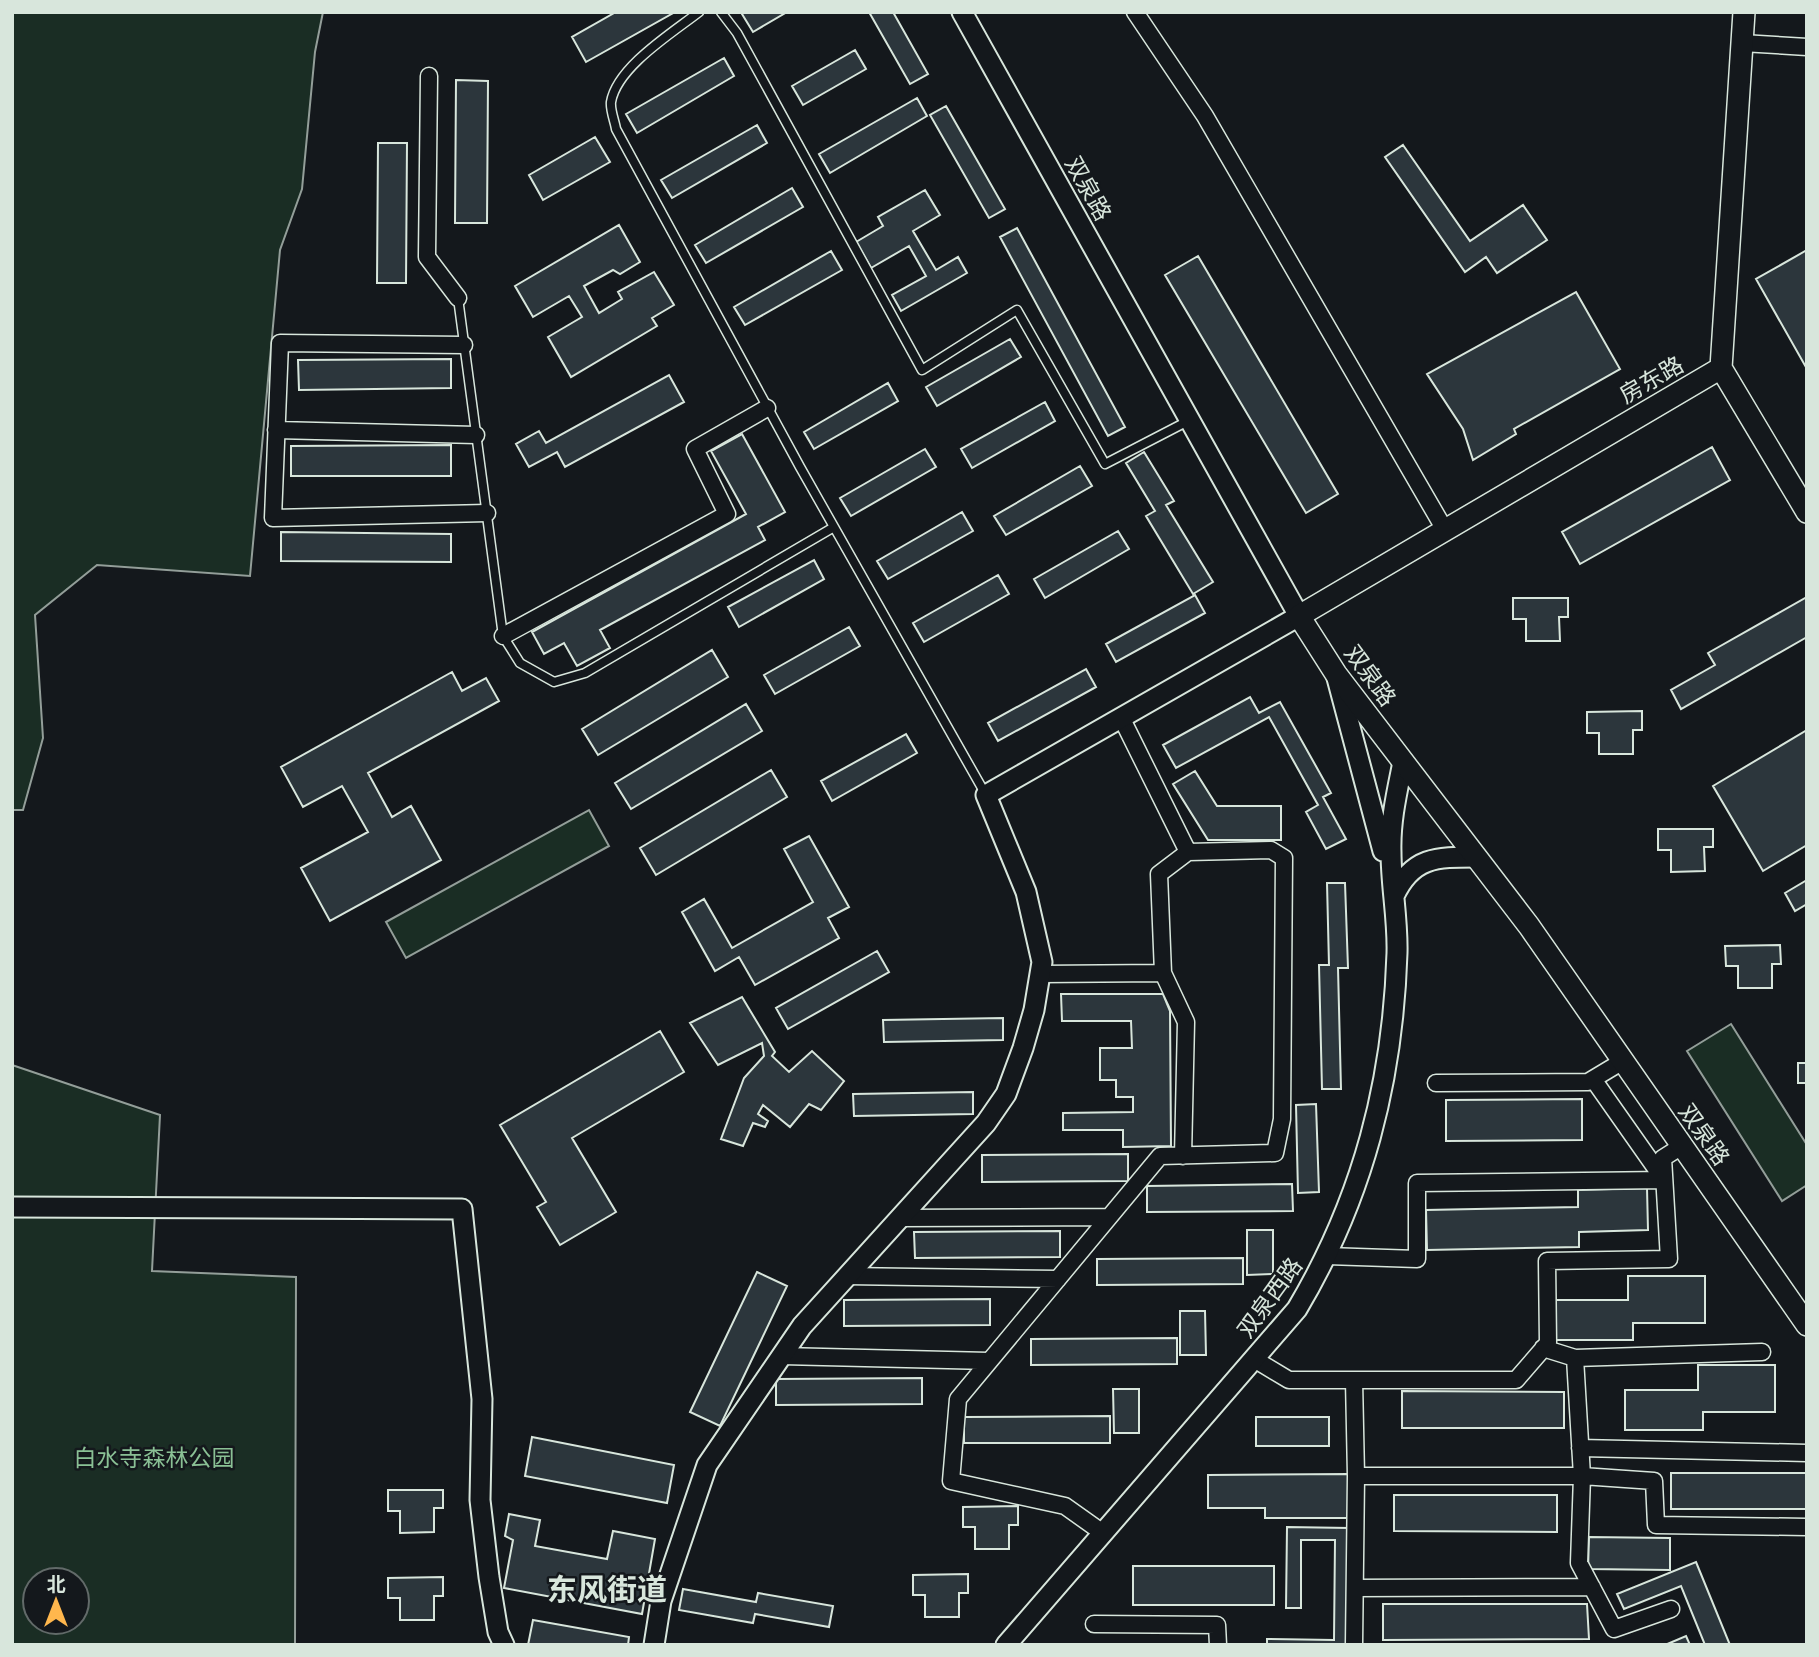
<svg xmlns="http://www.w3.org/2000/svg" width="1819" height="1657" font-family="'Exo 2','Noto Sans SC',sans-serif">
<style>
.green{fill:#1a2d24;stroke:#939e99;stroke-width:2;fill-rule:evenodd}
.building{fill:#2c363c;stroke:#d8e6dc;stroke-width:2}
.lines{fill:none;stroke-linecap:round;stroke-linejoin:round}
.service-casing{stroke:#d8e6dc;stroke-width:11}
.minor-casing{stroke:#d8e6dc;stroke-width:19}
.tertiary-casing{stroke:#d8e6dc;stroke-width:23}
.secondary-casing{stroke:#d8e6dc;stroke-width:24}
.service{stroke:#14181c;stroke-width:8}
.minor{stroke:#14181c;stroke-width:16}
.tertiary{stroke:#14181c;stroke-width:19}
.secondary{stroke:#14181c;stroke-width:21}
.labels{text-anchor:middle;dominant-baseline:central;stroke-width:5;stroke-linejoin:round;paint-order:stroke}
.street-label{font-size:23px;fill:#d8e6dc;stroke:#14181c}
.park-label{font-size:23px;fill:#8ac095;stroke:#14181c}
.district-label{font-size:30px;font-weight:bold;fill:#d8e6dc;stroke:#14181c}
</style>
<rect width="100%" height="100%" fill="#14181c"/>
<path class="green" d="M12 12H323L315 52 302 189 280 250 250 576 97 565 35 615 43 738 23 810H12Z
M589 810 609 846 406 958 386 922Z
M1731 1024 1807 1145V1185L1782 1201 1687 1051Z
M12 1065 160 1115 152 1271 296 1277 295 1645H12ZM35 1580H77V1622H35Z"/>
<path class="building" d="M616 12H675L586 62 572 37Z
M745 12H787L753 32 742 14Z
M869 12H893L928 74 910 84Z
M855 50 866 69 803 105 792 86Z
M724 58 734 76 637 133 626 114Z
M456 80 488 81 487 223H455Z
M917 98 927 116 830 173 819 154Z
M946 106 1005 209 989 218 930 115Z
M757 125 767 143 672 198 661 180Z
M595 137 610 162 543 200 529 175Z
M378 143H407L406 283H377Z
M1403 145 1470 241 1523 205 1547 240 1497 273 1486 257 1465 272 1385 157Z
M792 188 803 207 706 263 695 245Z
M925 190 940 215 913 231 936 270 958 257 967 273 901 311 892 295 926 276 909 246 871 268 856 242 883 226 878 217Z
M619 225 640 262 620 274 613 270 584 286 599 313 622 299 618 292 654 272 674 305 652 318 657 326 571 377 548 337 582 317 569 296 533 317 515 286Z
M1017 228 1125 427 1108 436 1000 237Z
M1807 250V369L1756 279Z
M831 251 842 270 745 325 734 307Z
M1198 256 1338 494 1306 513 1165 275Z
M1576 292 1620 369 1514 429 1516 434 1473 460 1463 429 1427 374Z
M1010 339 1021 357 937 406 926 387Z
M451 359V388L299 390 298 360Z
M669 375 684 402 565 467 557 452 529 467 516 444 539 431 546 443Z
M888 383 898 401 814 449 804 432Z
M1045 402 1055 421 972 468 961 449Z
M742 434 785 512 758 527 765 540 600 630 610 648 577 666 564 643 544 654 532 632 746 514 711 451Z
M451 445V476H291V446Z
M1712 447 1730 480 1580 564 1562 532Z
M925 449 936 467 851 516 840 498Z
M1144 452 1174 501 1166 505 1213 582 1193 594 1146 516 1155 511 1126 463Z
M1080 466 1092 486 1006 535 994 516Z
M962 512 973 531 888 579 877 561Z
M1118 531 1129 549 1045 598 1034 579Z
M281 532 451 534V562L281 561Z
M814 560 824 579 739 627 728 607Z
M998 575 1009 594 924 642 913 623Z
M1195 595 1205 613 1116 662 1106 644Z
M1807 597V637L1681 709 1671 690 1715 665 1708 653Z
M1513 598H1568V617H1559L1560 641H1526V619H1513Z
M849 627 860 646 775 694 764 675Z
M712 650 728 677 598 755 582 729Z
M1086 669 1096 687 998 741 988 723Z
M452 672 462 691 486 678 499 701 368 773 392 817 411 806 441 860 330 921 301 868 368 832 342 786 303 807 281 767Z
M1250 697 1259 713 1280 702 1331 793 1323 797 1346 839 1326 849 1306 812 1318 805 1269 717 1176 768 1163 745Z
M746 704 762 731 631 809 615 783Z
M1642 711V730H1633V754H1599V733H1587V712Z
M1807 730V845L1763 871 1713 786Z
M906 734 917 753 832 801 821 781Z
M771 770 787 797 656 875 640 848Z
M1195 771 1217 806H1281V840H1208L1173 784Z
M1658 829H1713V847H1704L1705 871 1671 872V850H1658Z
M809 836 849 907 828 918 839 938 755 985 739 957 715 971 682 912 704 899 732 948 813 902 784 849Z
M1807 880V904L1795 911 1785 893Z
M1327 883H1345L1348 968H1338L1341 1089H1322L1319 965H1329Z
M1780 945 1781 964H1772V988H1738V966H1726L1725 946Z
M877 951 889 972 788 1029 776 1008Z
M1061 994H1163L1170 1011 1171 1146 1123 1147V1130H1063V1113L1133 1112V1097H1116V1080H1100V1048H1132L1131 1021H1062Z
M742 997 775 1052 772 1056 789 1072 812 1051 844 1081 821 1110 809 1104 790 1127 763 1105 758 1114 768 1121 765 1127 753 1123 743 1146 721 1139 744 1078 764 1056 762 1043 718 1065 690 1023Z
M1003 1018V1040L884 1042 883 1020Z
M660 1031 684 1072 572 1138 616 1212 560 1245 537 1207 546 1202 500 1125Z
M1798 1063H1807V1083H1798Z
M973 1092V1114L854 1116 853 1094Z
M1582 1099V1140L1446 1141V1100Z
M1316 1104 1319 1192 1298 1193 1296 1105Z
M1128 1154V1181L982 1182V1155Z
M1292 1184 1293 1211 1147 1212V1186Z
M1647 1188 1648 1230 1579 1232V1247L1427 1250 1426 1210 1578 1207V1190Z
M1247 1230H1273V1274L1247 1275Z
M1060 1231V1257L915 1258 914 1232Z
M1243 1258V1284L1097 1285V1259Z
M757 1272 787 1286 720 1426 690 1412Z
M1628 1276H1705V1323H1633V1340H1555V1300H1628Z
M990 1299V1325L844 1326V1300Z
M1180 1311H1205L1206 1355H1180Z
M1177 1338V1364L1031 1365V1339Z
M1698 1365H1775V1412H1703V1430H1625V1390H1698Z
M922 1378V1404L776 1405V1379Z
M1113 1389H1139V1433H1114Z
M1402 1391 1564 1392V1428H1402Z
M1110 1416V1443H964V1417Z
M1256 1417H1329V1446H1256Z
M532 1437 674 1465 667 1503 525 1476Z
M1671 1473H1807V1509H1671Z
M1348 1474V1518H1265V1508H1208V1475Z
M388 1490H443V1508H434V1532L400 1533V1511H388Z
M1394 1495H1557V1532L1394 1531Z
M1018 1506V1525H1009V1549H975V1527H963V1507Z
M509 1514 540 1520 535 1546 607 1559 613 1531 655 1539 642 1614 504 1588 513 1540 505 1536Z
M1287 1527 1349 1528V1645H1267V1639L1334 1640 1335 1540H1301V1608H1286Z
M1589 1537 1670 1538V1570L1588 1569Z
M1696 1562 1730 1645H1705L1681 1586 1624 1609 1617 1594Z
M1133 1566H1274V1605H1133Z
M968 1574V1593H959V1617H925V1595H913V1575Z
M443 1577V1596H434V1620H400V1598H388V1578Z
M683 1589 756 1602 758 1593 833 1606 829 1627 755 1614 753 1623 679 1610Z
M1383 1604H1587L1589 1639 1383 1640Z
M533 1620 629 1637 628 1645H528Z
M1686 1636 1690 1645H1665Z"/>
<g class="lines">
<g class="service-casing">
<path id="service" d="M699 12C672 33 617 67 611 102 610 110 615 122 616 129L800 467 986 795
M721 12 737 33 922 370 1017 310 1105 464 1188 421
M458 298 503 636 520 663 554 682 585 673 834 527"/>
</g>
<g class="minor-casing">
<path id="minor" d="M1135 12 1205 116 1445 530
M1742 43 1807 47
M429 76 427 257 458 298
M464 345 280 343 273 518 487 513
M276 430 476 435
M503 636 727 514 695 449 767 408
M1163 973 1186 1022 1183 1156
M1040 974 1163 973 1159 874 1188 852
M1436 1083 1588 1082 1623 1061
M899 1218 1109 1217
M1327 1256 1417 1259V1183L1664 1180 1593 1079
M846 1276 1058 1279
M1543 1348 1575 1358 1762 1352
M782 1356 989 1361
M1254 1359 1289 1380H1516L1548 1343 1547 1261 1669 1259 1663 1158 1682 1146
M1354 1380 1356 1476H1582L1575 1358
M1580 1448 1807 1453
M1103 1533 1065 1506 951 1481 958 1399 1160 1156 1275 1153 1282 1119 1284 858 1271 850 1188 852 1121 717
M1355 1588 1592 1587
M1671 1609 1614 1629 1579 1563 1582 1476 1654 1481 1656 1525 1807 1527
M1094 1624 1217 1625 1218 1645
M1354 1645 1356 1476"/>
</g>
<g class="tertiary-casing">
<path id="tertiary" d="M1337 678 1383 851
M1394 896C1412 857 1436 857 1476 857
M12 1207 462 1209 482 1399 480 1500 489 1577 498 1632 504 1645
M654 1645 661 1601 707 1465 802 1326 986 1123 1006 1094 1023 1048 1034 1010 1042 962 1026 892 986 795 1299 616 962 12
M1006 1645 1297 1309C1363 1198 1393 1081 1397 953 1398 919 1391 886 1391 852 1390 821 1397 792 1403 762"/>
</g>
<g class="secondary-casing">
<path id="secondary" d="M1721 368 1299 616 1336 674 1529 926 1807 1325
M1721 368 1744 12
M1721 368 1807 512"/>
</g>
<use href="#service" class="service"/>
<use href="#minor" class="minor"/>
<use href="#tertiary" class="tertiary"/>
<use href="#secondary" class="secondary"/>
</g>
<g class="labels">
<g class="street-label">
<text transform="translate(1089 188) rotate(61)">双泉路</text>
<text transform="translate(1651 379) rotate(-30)">房东路</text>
<text transform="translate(1371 675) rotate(54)">双泉路</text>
<text transform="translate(1705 1134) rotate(55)">双泉路</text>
<text transform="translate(1269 1297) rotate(-54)">双泉西路</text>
</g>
<g class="park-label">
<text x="154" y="1457">白水寺森林公园</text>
</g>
<g class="district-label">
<text x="607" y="1588">东风街道</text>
</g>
</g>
<rect width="1819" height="1657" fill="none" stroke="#d8e6dc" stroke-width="28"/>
<g transform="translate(56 1601)"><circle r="33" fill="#14181c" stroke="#626a69" stroke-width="2"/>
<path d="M0-5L12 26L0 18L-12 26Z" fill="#ffb74d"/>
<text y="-10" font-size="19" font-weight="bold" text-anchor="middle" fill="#d8e6dc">北</text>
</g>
</svg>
